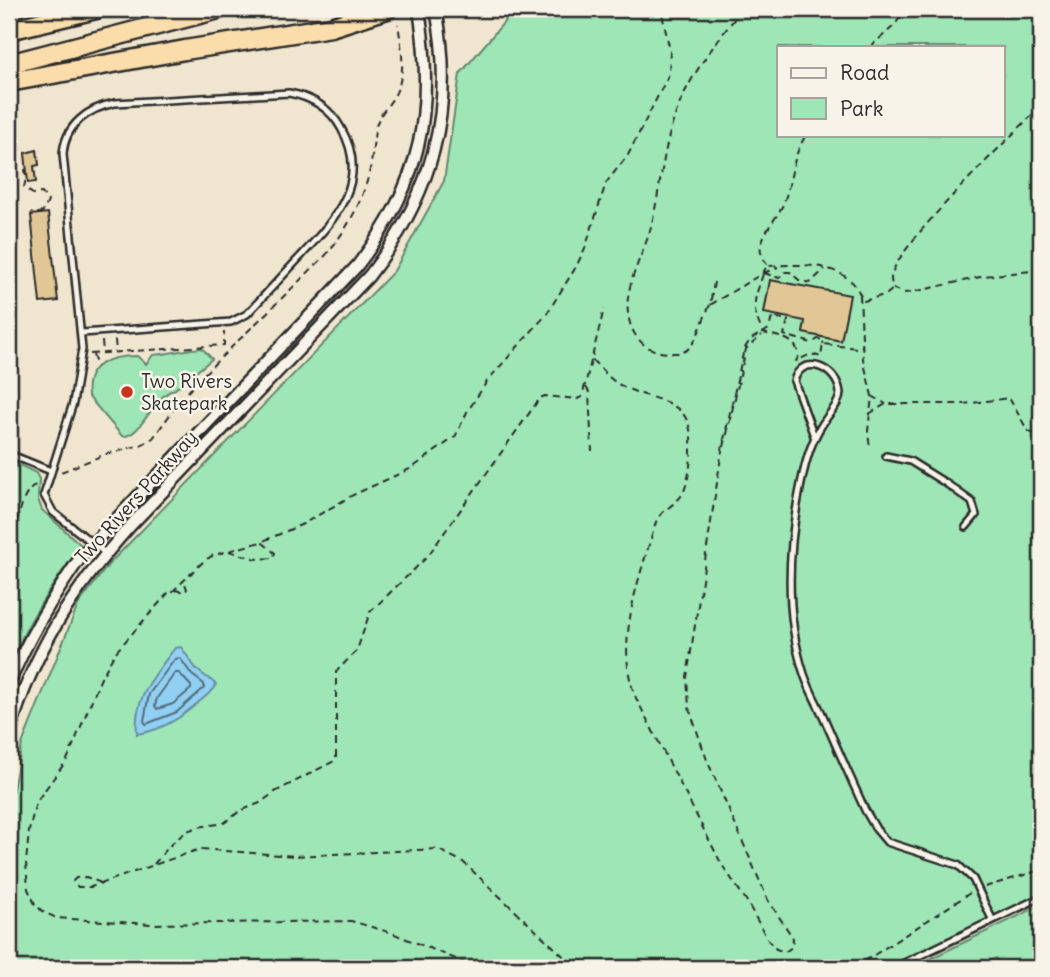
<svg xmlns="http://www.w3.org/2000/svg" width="1050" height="977" font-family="Delius,sans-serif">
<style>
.green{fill:#9ee6b5;stroke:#648870;stroke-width:2;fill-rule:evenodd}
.water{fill:#91d0f2;stroke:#688ea2;stroke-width:2}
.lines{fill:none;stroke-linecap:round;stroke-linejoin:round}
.shore{stroke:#546d7b;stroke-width:2}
.building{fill:#e1c696;stroke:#2b2b2b;stroke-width:2}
.service-casing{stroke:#2b2b2b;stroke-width:10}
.minor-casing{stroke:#2b2b2b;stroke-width:15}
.motorway-casing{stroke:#2b2b2b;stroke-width:23}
.path{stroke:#2b2b2b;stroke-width:2;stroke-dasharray:7 5;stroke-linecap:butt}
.service{stroke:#f7f3e8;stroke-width:5}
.minor{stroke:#f7f3e8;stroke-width:10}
.motorway{stroke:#faddab;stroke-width:18}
.poi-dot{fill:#c8321e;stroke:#f7f3e8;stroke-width:2.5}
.labels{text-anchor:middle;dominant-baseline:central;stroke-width:5;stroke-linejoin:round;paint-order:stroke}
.poi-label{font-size:19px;fill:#2b2b2b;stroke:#f7f3e8;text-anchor:start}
.street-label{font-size:19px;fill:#2b2b2b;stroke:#f7f3e8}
</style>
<rect width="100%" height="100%" fill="#f0e6cf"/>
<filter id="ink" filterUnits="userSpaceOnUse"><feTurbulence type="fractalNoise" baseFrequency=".0143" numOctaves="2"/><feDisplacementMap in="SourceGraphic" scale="14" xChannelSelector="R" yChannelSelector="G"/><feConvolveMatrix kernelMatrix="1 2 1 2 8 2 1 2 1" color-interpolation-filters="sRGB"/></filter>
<g filter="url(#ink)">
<path class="green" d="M515 9H1041V902L904 968H17L9 925V810L22 744 78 605 109 564 394 271 444 181 460 74ZM779 47H1003V135H779Z
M202 348 212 359 175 389C152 396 142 438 122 436L88 396C84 363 111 356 137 356L146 364 153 355C170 354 185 349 202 348Z
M9 460 36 473 39 479 38 499 42 510 81 545C53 584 26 622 9 667Z
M1041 905V968H1001L996 958 975 968H911Z"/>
<path class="water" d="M181 647 197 670 216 684 214 689C190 710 170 729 137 734 133 701 152 678 171 653L175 648Z"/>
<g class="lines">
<path class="shore" d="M180 658 192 675 204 684V688L177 712 146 724 144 721 149 694 175 659Z
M175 673H179L191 686V689L173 704 157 709 155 706 157 698Z"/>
</g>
<path class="building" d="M17 136 19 149 9 150V137Z
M37 150 39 165 34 166 36 182 28 183 25 153Z
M48 213 58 301 40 303 31 215Z
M770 280 850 295 841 341 803 333 805 321 764 313Z"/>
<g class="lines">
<g class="service-casing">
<path id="service" d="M82 333 231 322 247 314C266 294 284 274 302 255 336 218 371 180 341 128 330 108 311 97 289 93L115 103C88 108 65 125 63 154L82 349 73 403 44 495 53 512 105 553
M814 436 794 381C802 352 838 368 840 393 840 402 833 409 828 416 812 437 806 459 801 484 788 546 784 613 804 674 809 689 817 703 824 718 837 748 851 779 865 810L876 829 887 842 958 865 973 879 992 919
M9 454 51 471
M886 456 910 461 947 484 972 502 976 515 966 527
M894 968 1041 897"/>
</g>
<g class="minor-casing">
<path id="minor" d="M9 684C28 637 53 596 83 554L357 266C422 182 435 112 419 9
M9 735C33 651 74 588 132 524L369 276C432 195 456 111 436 9"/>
</g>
<g class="motorway-casing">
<path id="motorway" d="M9 30 96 9
M9 64 219 9
M9 82 185 50 331 27 387 9"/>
</g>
<path class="path" d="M870 47 895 25 905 9
M1041 106C1015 133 893 248 891 278 891 283 892 284 894 289L904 293 913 292 985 276 1041 270
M25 169 26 177 24 188 33 194 42 193 48 201 44 211 36 214 31 213
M767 265C764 259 759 252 761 245 764 230 779 216 784 202 793 177 791 159 806 135
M764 273 779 278 784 272H790L799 280 810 283 825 269
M764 273 778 267
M763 274C754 302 750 305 763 333 778 337 796 337 799 356L796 361 811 354 821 357 823 344 857 348 863 346
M714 282 710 305 763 273 767 266C794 265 830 261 852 282 857 287 860 295 864 301L887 294 893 289
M860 295 863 359 872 396 868 431 870 449
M710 305C703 318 699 338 689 348 684 354 676 353 669 353 638 352 625 326 628 298 631 273 645 250 651 227 660 192 662 156 673 122 686 79 715 44 742 9
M115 340 116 352
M102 341 103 352
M90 354 224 345V332
M93 355 97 367
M592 360C601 368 609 379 620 385 657 405 694 395 691 449 691 463 689 478 684 491 678 505 662 508 656 522 640 576 613 644 636 698L722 865 746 900 768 940 776 949 785 952 792 947 793 938 768 900 707 760 689 708 687 677 723 444 744 349 751 339 769 329 772 317 788 320 784 335 812 343 818 339 824 340 823 344
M586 387 589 392 592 451
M872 396 886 404
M869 414 886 404H964L1009 398 1028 431 1041 437
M724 447 746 349 762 335
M61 472 106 454 141 445 153 438 180 401 200 378 326 255C347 229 363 202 370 169 373 155 373 140 376 126 379 115 387 107 393 98 407 75 402 50 398 24
M9 532C25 515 16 496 40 482
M229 551 256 559 273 558 275 553 262 542
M175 590 185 592 187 589 184 581
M154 864 172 843 187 831 198 827 224 823 240 811 260 803 275 792 336 760V672L357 650 370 612 427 557 540 398 545 396 577 399 582 397 604 309
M101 883 86 877 76 878 73 881 78 887H91L200 849 294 856 437 849 463 862 576 968
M985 887 1041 870
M478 968 392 933 351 921 151 924 56 918 42 911 35 904 28 889 26 863 29 831 36 802 67 760 101 678 115 653 169 592 171 593 205 560 214 555 261 542 303 524 353 495 412 468 455 437 467 412 488 380 546 315 576 267 586 246 606 183 628 155 669 74 670 51 661 9
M854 968 970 893"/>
<use href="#service" class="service"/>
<use href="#minor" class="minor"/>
<use href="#motorway" class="motorway"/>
</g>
</g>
<circle class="poi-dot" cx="127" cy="392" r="7"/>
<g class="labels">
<g class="poi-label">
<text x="141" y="381">Two Rivers<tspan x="141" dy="22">Skatepark</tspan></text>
</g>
<g class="street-label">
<text transform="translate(136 497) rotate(-48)">Two Rivers Parkway</text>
</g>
</g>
<rect width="1050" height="977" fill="none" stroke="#f7f3e8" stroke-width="35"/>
<rect x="18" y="18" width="1015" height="942" fill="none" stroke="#2b2b2b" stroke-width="2.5" filter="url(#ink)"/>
<rect x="777" y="46" width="228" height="91" fill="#f7f3e8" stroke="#a5a39c" stroke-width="2"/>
<rect x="791" y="68" width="35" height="10" fill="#f7f3e8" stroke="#a5a39c" stroke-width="2"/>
<text x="840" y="80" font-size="21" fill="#2b2b2b">Road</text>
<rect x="791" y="98" width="35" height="21" fill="#9ee6b5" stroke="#a5a39c" stroke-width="2"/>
<text x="840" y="116" font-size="21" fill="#2b2b2b">Park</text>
</svg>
